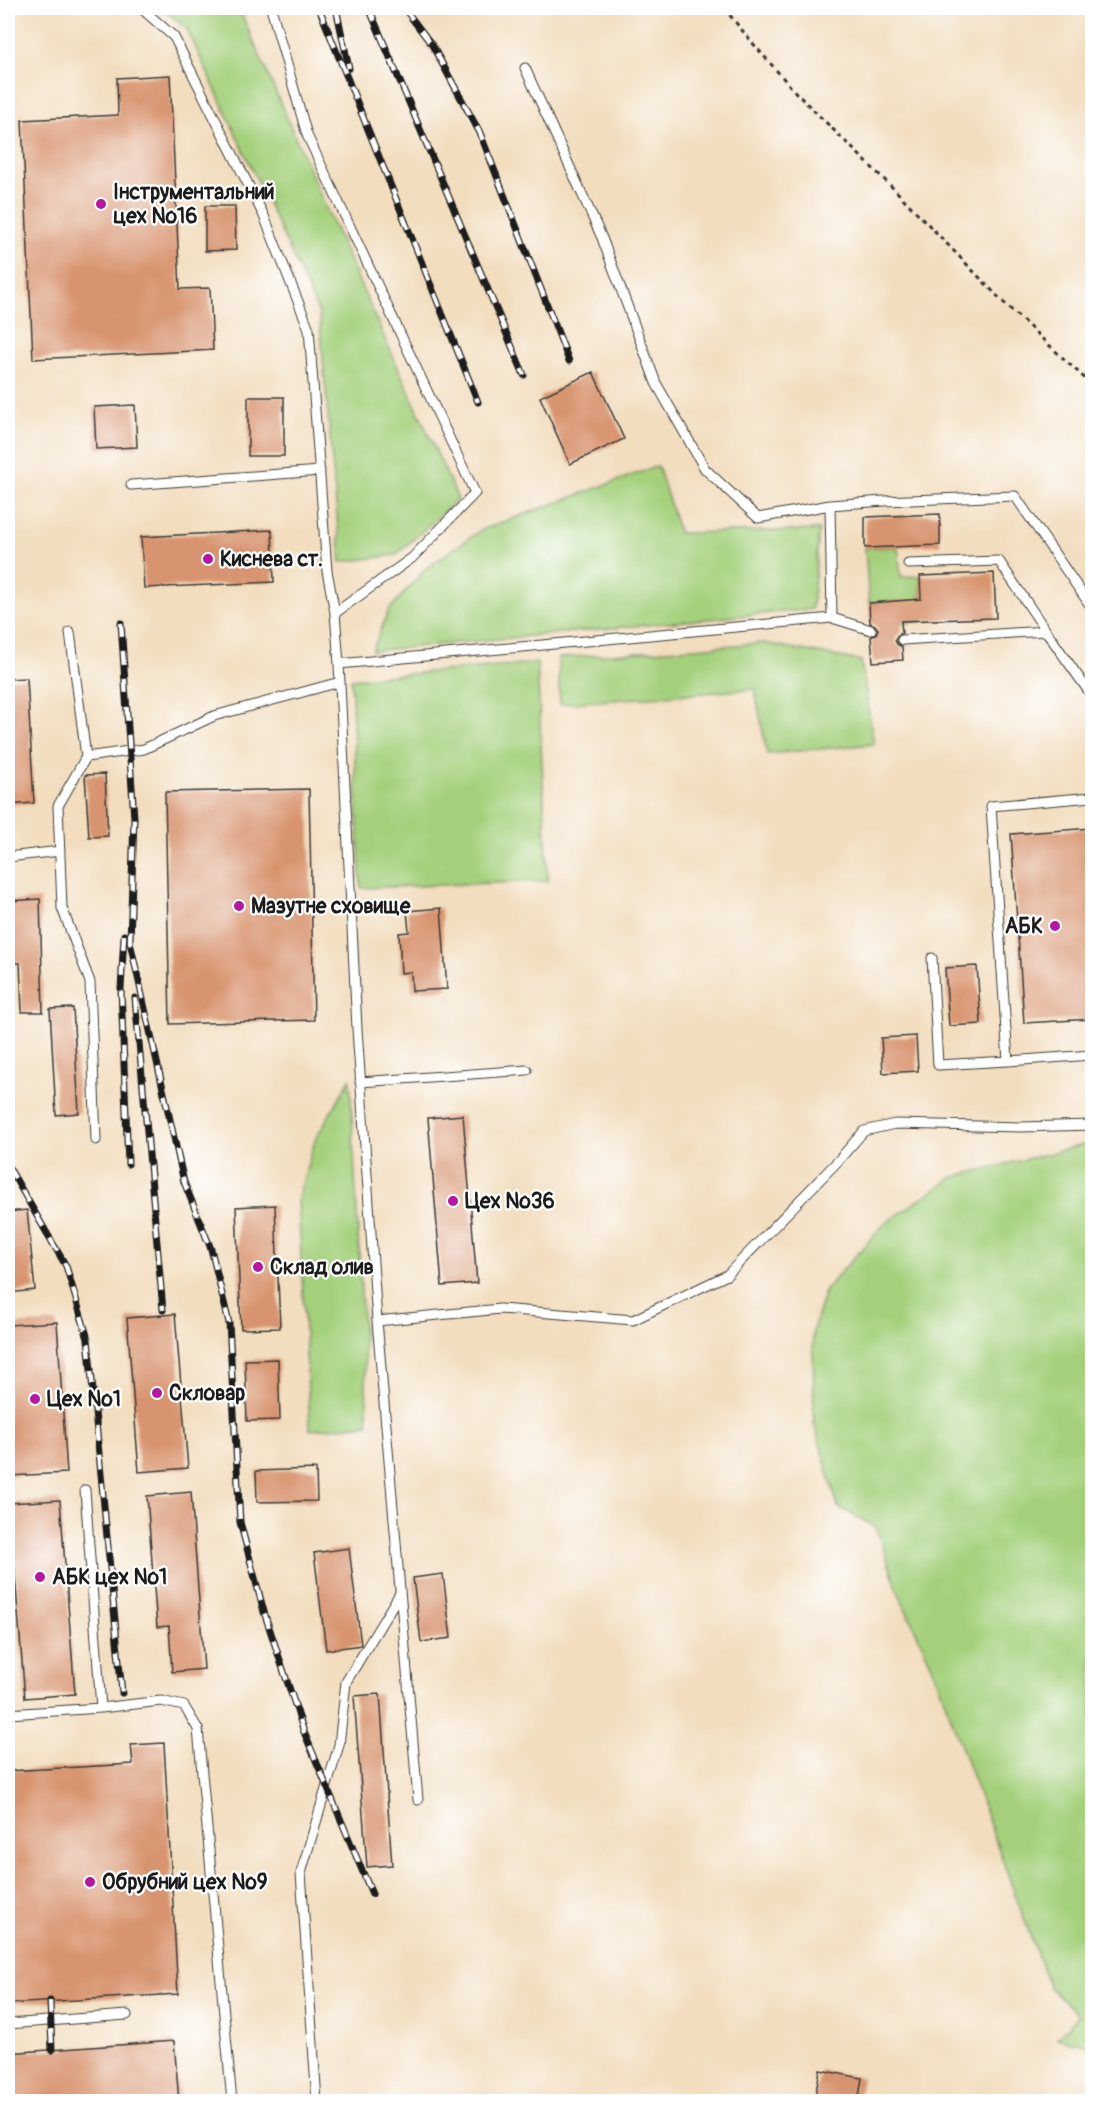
<svg xmlns="http://www.w3.org/2000/svg" width="1100" height="2109" font-family="Pangolin,sans-serif">
<style>
.green{fill:#a4d07c;stroke:#60764c;stroke-width:1.5}
.building{fill:#d8946f}
.lines{fill:none;stroke-linecap:round;stroke-linejoin:round}
.lane-casing{stroke:#3c3934;stroke-width:11}
.path{stroke:#3c3934;stroke-width:3;stroke-dasharray:4.5 4.5;stroke-linecap:butt}
.lane{stroke:#fff;stroke-width:9}
.rail-casing{stroke:#1c1c1c;stroke-width:7}
.rail{stroke:#fff;stroke-width:4.5;stroke-dasharray:14;stroke-linecap:butt}
.poi-dot{fill:#b5179e;stroke:#fff;stroke-width:2}
.labels{text-anchor:middle;dominant-baseline:central;stroke-width:4.5;stroke-linejoin:round;paint-order:stroke}
.poi-label{font-size:21px;font-weight:bold;fill:#1c1c1c;stroke:#fff;text-anchor:start}
</style>
<rect width="100%" height="100%" fill="#fff"/>
<filter id="ink" filterUnits="userSpaceOnUse"><feTurbulence type="fractalNoise" baseFrequency=".0167" numOctaves="2"/><feDisplacementMap in="SourceGraphic" scale="12" xChannelSelector="R" yChannelSelector="G"/><feConvolveMatrix kernelMatrix="1 2 1 2 8 2 1 2 1" color-interpolation-filters="sRGB"/></filter>
<filter id="wash" filterUnits="userSpaceOnUse"><feTurbulence type="fractalNoise" baseFrequency=".008" numOctaves="4" result="noise"/><feDisplacementMap in="SourceGraphic" scale="24" xChannelSelector="R" yChannelSelector="G"/><feGaussianBlur stdDeviation="1.35" result="paint"/><feColorMatrix in="noise" values="0 0 0 0 0 0 0 0 0 0 0 0 0 0 0 0 0 1.4 0 .05"/><feComposite in="paint" operator="in"/></filter>
<g filter="url(#wash)">
<rect width="100%" height="100%" fill="#f2ddbe"/>
<path class="green" d="M162 8H239L341 242 458 499 396 555 341 562 319 313 187 29Z
M658 466 679 533 819 530 812 609 372 651 389 610 425 569 481 530Z
M898 547 901 577 920 576 922 621 901 624 899 601 869 603 865 548Z
M763 643 861 661 874 744 767 754 755 689 560 704 558 658Z
M537 663 548 881 361 888 351 679Z
M350 1079 368 1424 310 1430 298 1198 315 1140Z
M1083 1145 1092 1147V2047L1057 2038 1079 2015 1049 1987 932 1666 901 1599 876 1527 838 1507 814 1423 813 1330 825 1290 884 1224 953 1177Z"/>
<g id="blocks">
<path class="building" d="M170 75 180 289 210 288 213 350 33 359 22 120 118 115 117 78Z
M205 206H235L236 250 205 251Z
M593 372 624 439 570 464 540 397Z
M248 397H284V456H248Z
M135 405 137 447 96 449 94 407Z
M940 514V545L865 548V517Z
M272 530 274 582 144 588 141 537Z
M994 573 996 618 901 621 902 633 898 635 895 640 897 644 902 647 903 660 873 662 871 637 876 634 878 629 875 625 870 623 869 603 921 599 920 576Z
M27 678 34 803 8 805V679Z
M105 774 108 836 89 837 85 775Z
M309 789 314 1020 170 1024 165 792Z
M1092 828V1019L1024 1023 1011 834Z
M40 899 43 1012H22L20 963H10L8 901Z
M441 908 447 989 412 991 411 972 401 973 399 933 409 932 407 911Z
M977 966 981 1024 949 1026 945 968Z
M73 1008 79 1113 56 1115 50 1009Z
M916 1036 918 1071 883 1073 881 1038Z
M463 1115 477 1283 442 1286 428 1118Z
M275 1205 280 1328 241 1329 236 1207Z
M27 1210 35 1290 8 1293V1212Z
M175 1314 188 1468 139 1472 127 1318Z
M57 1322 67 1473 8 1476V1325Z
M278 1359 280 1420 247 1421 245 1360Z
M316 1469 317 1501 257 1502 256 1471Z
M191 1492 204 1669 172 1672 169 1626 157 1627 147 1496Z
M60 1500 75 1694 25 1698 9 1503Z
M349 1548 361 1645 326 1650 314 1553Z
M443 1574 451 1638 421 1642 413 1578Z
M380 1694 392 1865 367 1867 354 1696Z
M164 1743 178 1994 8 2004V1771L133 1764 131 1745Z
M174 2041 179 2102H8V2053Z
M820 2070 862 2078 858 2102H814Z"/>
</g>
</g>
<g filter="url(#ink)">
<use href="#blocks" fill-opacity="0" stroke="#3c3934" stroke-width="1.5"/>
<g class="lines">
<g class="lane-casing">
<path id="lane" d="M141 8 174 37 264 216 309 329 327 571 335 613 339 664 357 1029 377 1321 418 1800
M271 8 307 135 475 493 412 558 335 613
M525 68 602 238 656 383 705 469 758 518 830 505
M131 485 320 471
M832 618 830 505 884 501 1015 496 1092 608
M1046 631 1092 696
M70 632 86 757 58 806 62 908 90 982 96 1140
M902 640 1046 631 999 561 908 564
M339 664 832 618 871 630
M86 757 144 749 214 716 340 682
M1092 797 991 806 1008 1061 1092 1055
M8 857 60 851
M932 958 938 1065 1008 1061
M360 1082 527 1070
M377 1321 500 1309 633 1320 727 1275 837 1162 864 1131 895 1124 1021 1127 1092 1125
M85 1490 101 1708
M8 1714 101 1708 161 1701 184 1706 198 1729 232 2102
M8 2024 127 2015
M317 2102 301 1873 339 1745 346 1682 400 1593"/>
</g>
<path class="path" d="M724 8 750 40 797 94 897 192 1007 306 1092 385"/>
<use href="#lane" class="lane"/>
<g class="rail-casing">
<path id="rail" d="M319 8 478 402
M336 8 349 68
M369 8 524 375
M404 8 432 45 480 133 569 361
M121 623 134 818 130 942 184 1182 211 1249 229 1323 240 1522 264 1612 304 1732 372 1894
M124 935 121 989 128 1164
M135 998 163 1310
M8 1166 66 1266 88 1339 122 1693
M50 2001 52 2050"/>
</g>
<use href="#rail" class="rail"/>
</g>
</g>
<g class="poi-dot">
<circle cx="101" cy="204" r="6"/>
<circle cx="208" cy="559" r="6"/>
<circle cx="239" cy="906" r="6"/>
<circle cx="1055" cy="926" r="6"/>
<circle cx="453" cy="1201" r="6"/>
<circle cx="258" cy="1267" r="6"/>
<circle cx="157" cy="1393" r="6"/>
<circle cx="35" cy="1399" r="6"/>
<circle cx="40" cy="1577" r="6"/>
<circle cx="90" cy="1882" r="6"/>
</g>
<g class="labels">
<g class="poi-label">
<text x="113" y="192">Інструментальний<tspan x="113" dy="24">цех №16</tspan></text>
<text x="220" y="559">Киснева ст.</text>
<text x="251" y="906">Мазутне сховище</text>
<text x="1043" y="926" text-anchor="end">АБК</text>
<text x="465" y="1201">Цех №36</text>
<text x="270" y="1267">Склад олив</text>
<text x="169" y="1393">Скловар</text>
<text x="47" y="1399">Цех №1</text>
<text x="52" y="1577">АБК цех №1</text>
<text x="102" y="1882">Обрубний цех №9</text>
</g>
</g>
<rect width="1100" height="2109" fill="none" stroke="#fff" stroke-width="30"/>
</svg>
